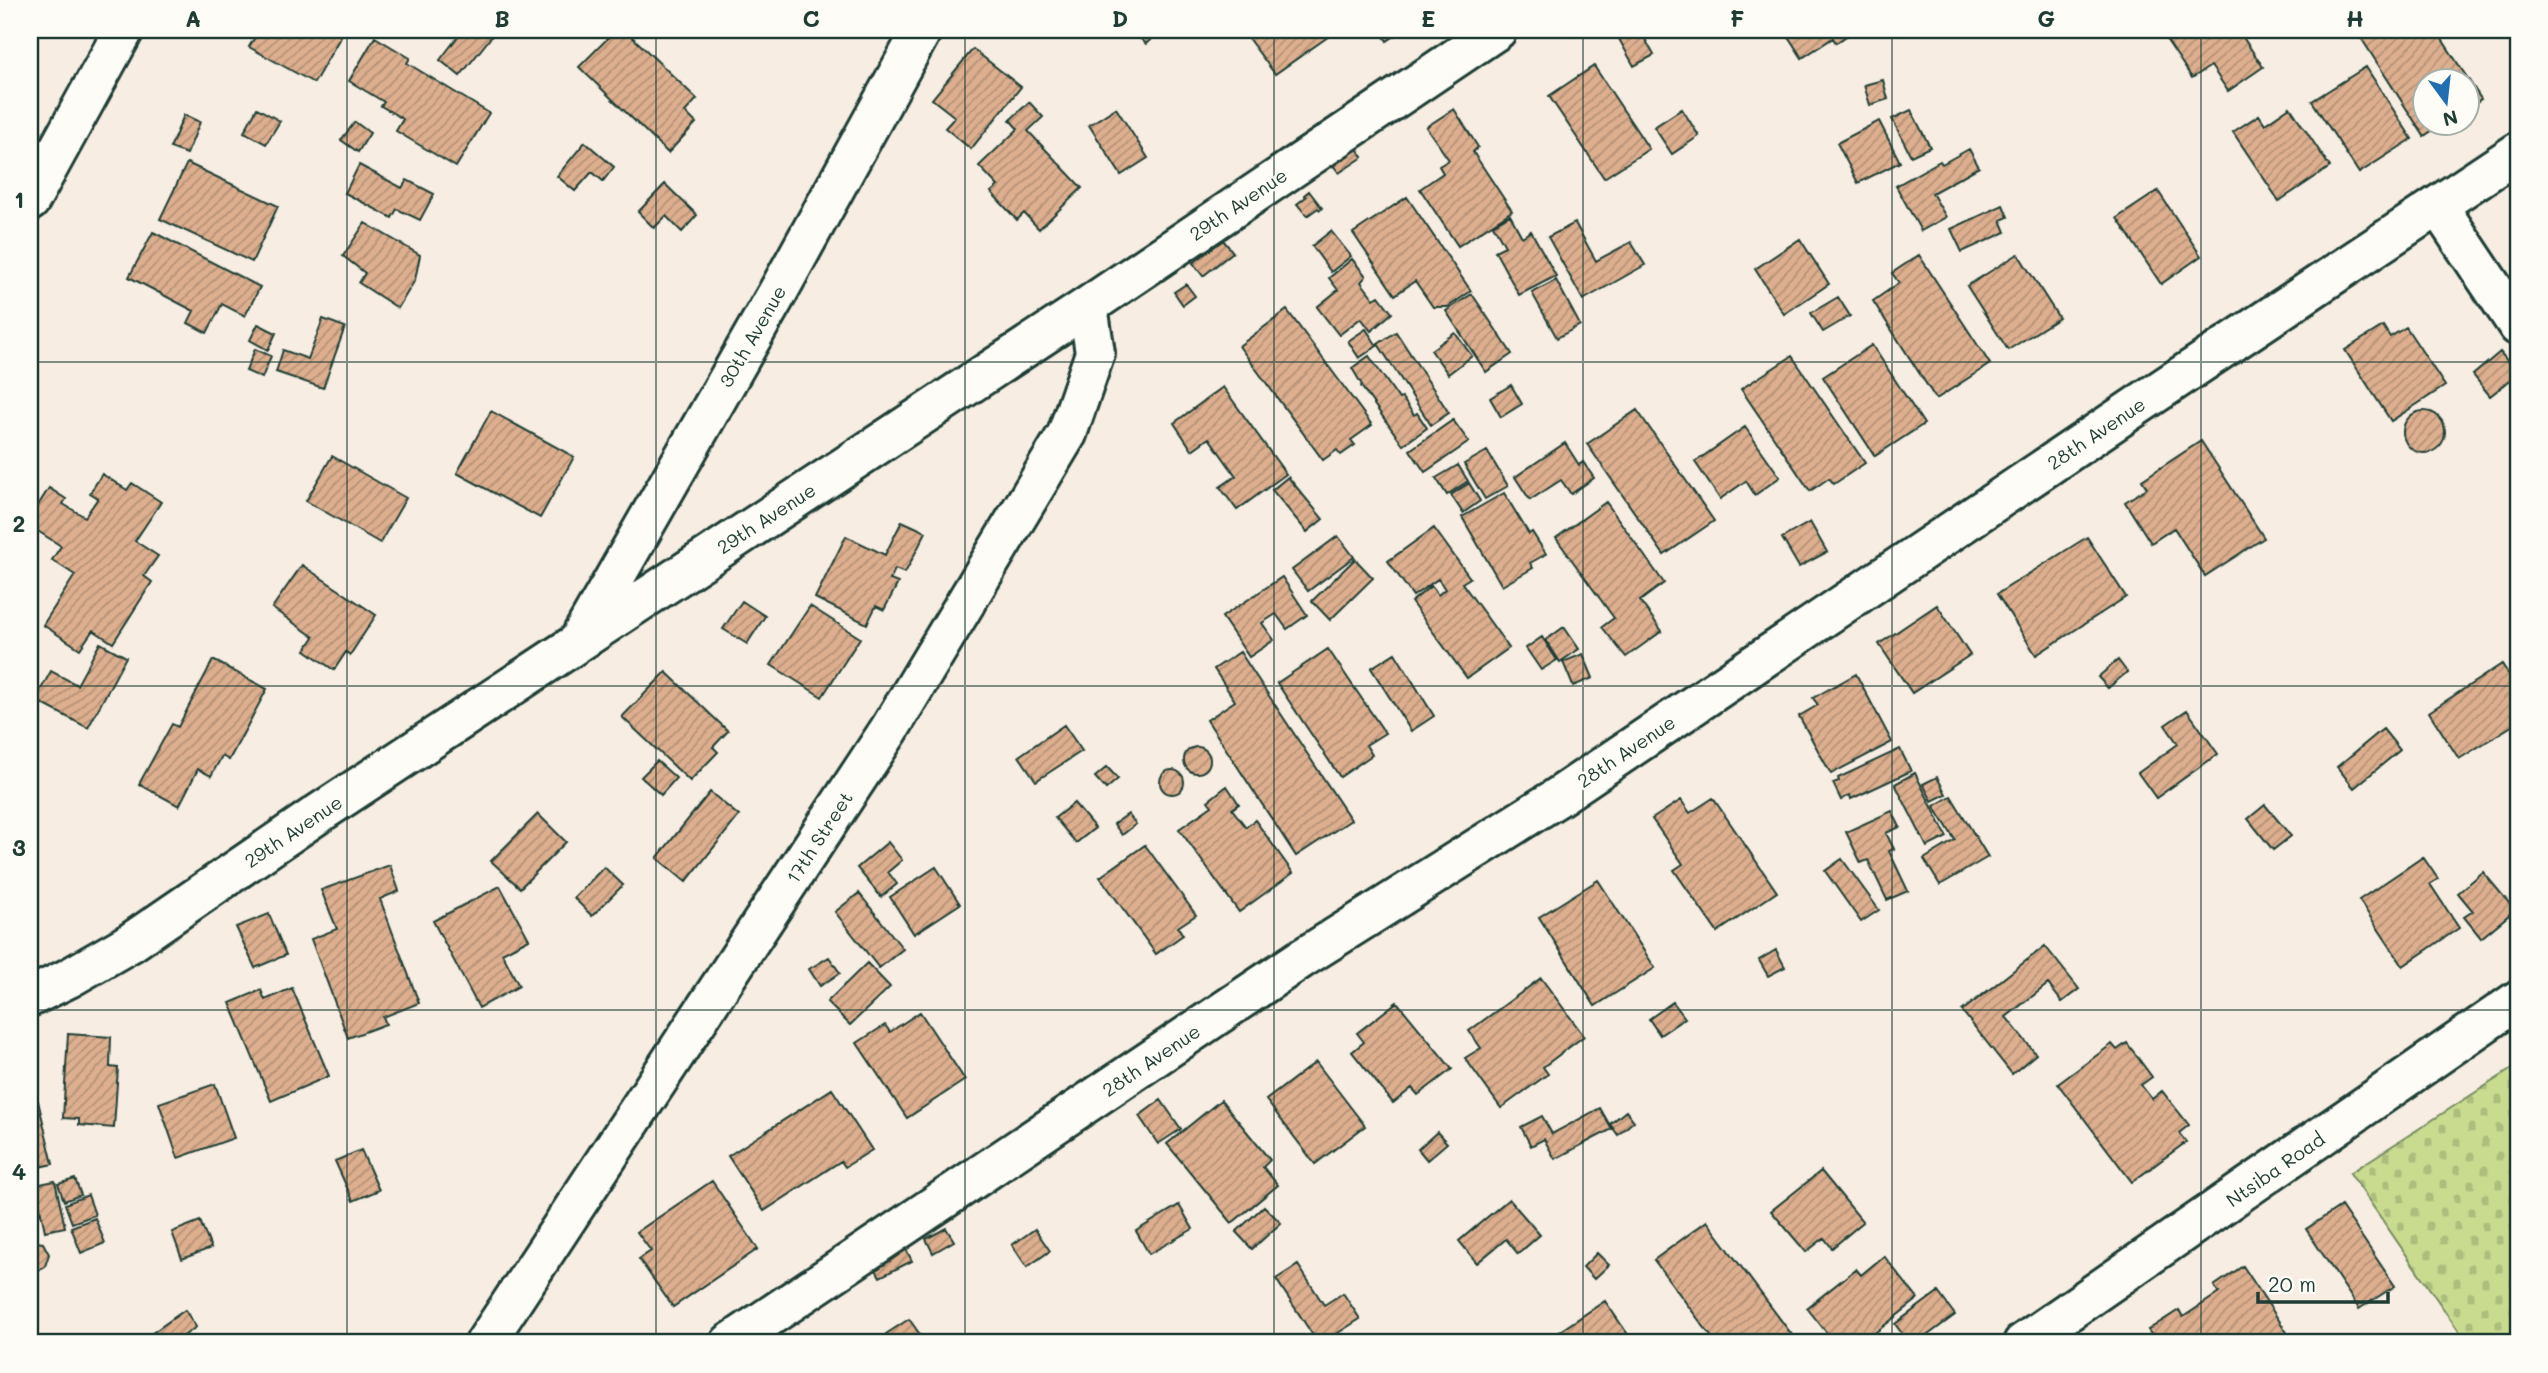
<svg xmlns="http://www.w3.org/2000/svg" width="2548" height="1373" font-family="Mali,sans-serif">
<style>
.cemetery{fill:url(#cemetery-stones);stroke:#748c62;stroke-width:2}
.building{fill:url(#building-hatch);stroke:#1f3d34;stroke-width:2}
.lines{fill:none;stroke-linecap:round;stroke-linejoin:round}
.minor-casing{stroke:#1f3d34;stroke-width:44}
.minor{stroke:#fdfcf7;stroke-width:38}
.grid{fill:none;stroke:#1f3d34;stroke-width:2;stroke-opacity:0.55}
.labels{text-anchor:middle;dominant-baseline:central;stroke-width:5;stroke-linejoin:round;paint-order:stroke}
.street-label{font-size:19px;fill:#1f3d34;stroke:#fdfcf7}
.neatline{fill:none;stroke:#1f3d34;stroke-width:2.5}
.grid-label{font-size:23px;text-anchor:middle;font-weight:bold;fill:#1f3d34}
</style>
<defs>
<pattern id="cemetery-stones" width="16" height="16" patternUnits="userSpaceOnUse" patternTransform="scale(1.75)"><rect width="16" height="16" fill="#c9db8f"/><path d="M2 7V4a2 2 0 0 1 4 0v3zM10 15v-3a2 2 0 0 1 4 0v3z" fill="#acbd7c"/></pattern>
<pattern id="building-hatch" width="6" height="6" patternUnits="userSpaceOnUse" patternTransform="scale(1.75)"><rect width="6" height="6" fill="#deaf8f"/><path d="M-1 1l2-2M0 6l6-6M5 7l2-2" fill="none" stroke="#b39076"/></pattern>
</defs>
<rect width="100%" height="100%" fill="#f7ede2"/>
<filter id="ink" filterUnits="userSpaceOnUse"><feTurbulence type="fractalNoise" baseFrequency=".0143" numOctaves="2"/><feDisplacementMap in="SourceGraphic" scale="14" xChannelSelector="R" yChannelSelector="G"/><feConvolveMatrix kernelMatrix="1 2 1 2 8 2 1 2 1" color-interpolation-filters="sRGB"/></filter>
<g filter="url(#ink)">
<path class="cemetery" d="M2518 1065V1343H2467L2350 1173Z"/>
<path class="building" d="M254 30H330L341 36 314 83 249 47 258 32Z
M463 30 495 32 460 76 440 60Z
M616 30H625L697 99 685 112 696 123 668 153 579 67Z
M1131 30H1161L1146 44Z
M1242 30H1329L1332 34 1275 74Z
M1380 30H1404L1387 41Z
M1614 30H1662L1645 39 1654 55 1634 66Z
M1784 30H1855L1836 43 1833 38 1802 58Z
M2160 30H2238L2263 67 2228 91 2211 66 2192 78Z
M2356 30H2436L2481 99 2468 108V80H2426V122H2445L2424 136Z
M375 37 410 58 407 63 489 113 456 167 396 131 403 119 381 106 384 102 349 81Z
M973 49 1021 87 971 149 945 128 955 117 932 99Z
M1594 66 1649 149 1604 178 1549 96Z
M2366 67 2412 139 2359 173 2312 101Z
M1883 80 1888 99 1870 105 1864 85Z
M1029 102 1043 117 1028 131 1082 188 1039 229 1024 213 1017 220 991 192 998 186 979 166 1018 129 1010 120Z
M2290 107 2330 167 2279 201 2233 132 2259 115 2265 124Z
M257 108 280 121 266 144 244 132Z
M1116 108 1148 158 1121 175 1089 125Z
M1454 109 1478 147 1473 152 1512 211 1458 246 1420 189 1443 173 1439 166 1449 160 1426 127Z
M1682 109 1699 136 1672 154 1654 127Z
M1911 110 1930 147 1911 156 1892 119Z
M184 115 200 122 187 154 170 148Z
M1879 121 1900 162 1858 183 1837 143Z
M355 122 370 133 358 152 341 140Z
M585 142 614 167 603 181 592 172 575 191 557 176Z
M1353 143 1363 157 1339 173 1329 160Z
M1969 149 1979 167 1932 193 1946 217 1921 231 1896 186 1940 161 1942 164Z
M187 163 278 206 252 262 160 219Z
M359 165 402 188 407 180 434 194 420 220 397 209 392 218 345 193Z
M665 184 697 215 682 232 666 216 654 228 638 212Z
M1309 191 1322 208 1320 210 1318 208 1307 216 1297 204 1306 197 1304 195Z
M2158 191 2201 256 2161 284 2117 218Z
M1407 197 1471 291 1448 307H1433L1415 281 1395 295 1353 233Z
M2003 205 2008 217 2001 220 2006 232 1962 252 1951 229Z
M1510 215 1522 237 1531 231 1556 276 1519 295 1495 251 1505 246 1493 225Z
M365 223 420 255 415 280 398 308 359 283 365 273 343 256Z
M1575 223 1596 261 1631 242 1645 265 1583 300 1548 237Z
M1331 231 1351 256 1331 272 1312 246Z
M153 232 260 287 245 316 222 304 207 333 188 323 194 311 129 277Z
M1800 239 1829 284 1784 314 1755 269Z
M1223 240 1233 252 1203 276 1193 263Z
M2018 254 2059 318 2008 350 1967 286Z
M1919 255 1990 364 1936 399 1873 301 1899 283 1892 273Z
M1352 259 1366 276 1361 282 1374 299 1379 296 1392 313 1371 331 1361 318 1339 335 1317 307 1338 290 1329 278Z
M1556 280 1580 325 1557 338 1532 293Z
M1186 284 1195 296 1183 305 1174 292Z
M1472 294 1512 354 1486 372 1446 311Z
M1838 297 1850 316 1823 332 1811 313Z
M1287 310 1372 425 1351 440 1355 445 1341 455 1337 450 1323 460 1239 346Z
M323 319 345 327 323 388 276 372 283 350 308 359Z
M258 324 276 333 268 350 250 340Z
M2383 326 2390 337 2406 327 2445 386 2391 421 2345 350Z
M1366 329 1377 346 1359 358 1348 341Z
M1396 332 1449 413 1431 425 1378 344Z
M1455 333 1472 356 1448 374 1431 350Z
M1872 345 1924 424 1875 456 1823 377Z
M255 349 271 356 262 378 246 371Z
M2500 352 2518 374 2490 396 2473 375Z
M1369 356 1399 399 1402 398 1414 415 1417 413 1427 428 1403 445 1361 386 1362 385 1352 368Z
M1792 356 1865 463 1834 484 1829 478 1810 491 1741 389Z
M1511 385 1522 404 1501 417 1490 398Z
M1223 387 1286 474 1237 510 1220 487 1236 476 1209 438 1192 450 1174 423Z
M1637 410 1714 521 1664 555 1587 444Z
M2403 432a21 21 0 1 1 42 0a21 21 0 1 1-42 0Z
M491 411 574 457 540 518 457 473Z
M1453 420 1469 442 1425 472 1410 450Z
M1745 427 1780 477 1755 495 1746 481 1720 499 1695 462Z
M2201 441 2264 538 2205 576 2174 528 2151 543 2125 502 2147 488 2142 480Z
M1565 443 1579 465 1583 462 1594 478 1571 494 1561 480 1530 500 1515 477Z
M1487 451 1508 486 1485 499 1464 464Z
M332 456 406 498 380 543 306 501Z
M1458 465 1468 481 1447 495 1436 478Z
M102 474 127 490 132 483 161 502 135 541 158 556 144 576 152 582 113 643 93 630 80 649 43 625 75 575 52 560 61 546 30 526V518L49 488 66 499 63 504 85 517 98 498 90 493Z
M1288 477 1323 519 1307 532 1272 490Z
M1469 483 1480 501 1463 513 1451 495Z
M1504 493 1529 534 1532 532 1546 554 1530 563 1533 568 1502 586 1462 517Z
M1606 502 1664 583 1640 601 1662 631 1626 657 1602 627 1614 618 1556 538Z
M902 521 926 532 905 573 895 569 890 580 898 583 884 610 876 606 867 624 815 598 846 536 885 555Z
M1810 522 1827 552 1799 567 1782 538Z
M1434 528 1470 578 1462 583 1509 648 1467 678 1411 602 1431 586 1438 595 1445 589 1438 579 1413 596 1388 561Z
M1338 536 1354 557 1308 591 1292 570Z
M2087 537 2126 597 2036 655 1997 594Z
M1355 559 1373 578 1330 620 1312 601Z
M302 565 376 615 350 655 346 652 334 670 305 650 314 637 272 608Z
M1282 577 1307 615 1287 629 1276 614 1262 623 1274 640 1249 657 1222 617Z
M742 601 765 616 747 644 723 629Z
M1937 605 1970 655 1912 693 1879 644Z
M810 606 860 638 822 697 771 665Z
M1564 627 1579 649 1560 662 1546 640Z
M1542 637 1557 660 1541 670 1526 648Z
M100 643 126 657 88 728 35 700 51 671 77 685Z
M1328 649 1385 733 1366 745 1372 755 1340 777 1277 683Z
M1240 652 1351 820 1296 856 1207 720 1235 701 1214 669Z
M1395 653 1434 716 1411 731 1371 668Z
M1583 654 1593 678 1573 686 1563 662Z
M213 660 267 689 229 760 222 756 211 776 198 769 179 806 139 784 172 724 178 727Z
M2118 660 2127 672 2108 688 2098 677Z
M2502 664 2518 689V722L2459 759 2429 712Z
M666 672 728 731 713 747 718 752 690 781 622 717Z
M1856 674 1892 742 1831 774 1799 716 1818 705 1813 698Z
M2187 710 2218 754 2156 798 2138 773 2178 744 2165 725Z
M1064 725 1082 751 1036 781 1019 756Z
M2383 729 2400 750 2354 788 2337 767Z
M1184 760a13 13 0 1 1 26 0a13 13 0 1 1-26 0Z
M1900 749 1911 771 1851 799 1850 795 1841 800 1833 783 1839 781 1838 778Z
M657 761 676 778 661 795 641 777Z
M1107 767 1118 779 1106 789 1095 777Z
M1160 782a12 12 0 1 1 24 0a12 12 0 1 1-24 0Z
M1915 773 1947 837 1927 847 1895 784Z
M1937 777 1946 794 1932 801 1923 784Z
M1227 786 1239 804 1232 809 1246 827 1255 820 1293 873 1239 912 1179 829 1212 806 1208 801Z
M710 792 739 816 686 882 657 858Z
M1951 796 1988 857 1940 885 1924 859 1955 840 1934 806Z
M1713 798 1777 892 1717 932 1674 870 1683 864 1652 819 1681 800 1690 813Z
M1074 803 1095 828 1076 843 1055 818Z
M2265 805 2291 836 2273 850 2248 819Z
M1892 811 1900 827 1886 833 1894 849 1889 851 1908 891 1887 900 1868 860 1861 863 1846 832Z
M538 814 566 842 520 888 491 861Z
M1128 814 1136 824 1122 835 1114 824Z
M888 842 902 860 888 872 897 884 881 897 857 868Z
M1145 845 1196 915 1178 927 1183 935 1156 954 1100 877Z
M2423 857 2438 879 2430 884 2459 928 2403 966 2359 900Z
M1842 859 1879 910 1861 922 1825 871Z
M390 865 399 891 380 899 419 1003 383 1017 386 1024 348 1038 311 939 337 929 321 890Z
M604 867 623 885 592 916 574 898Z
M936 867 960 904 914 934 890 897Z
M2483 872 2515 910 2481 938 2464 917 2473 911 2458 893Z
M1598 880 1655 968 1595 1006 1539 917Z
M500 886 529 939 502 953 519 986 479 1008 433 921Z
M859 893 903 949 879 968 835 912Z
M269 914 286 955 255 968 236 927Z
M2045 946 2079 989 2062 1002 2048 984 2006 1017 2036 1054 2012 1074 1962 1011Z
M1776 950 1785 967 1768 976 1759 960Z
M829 957 840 973 820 986 809 969Z
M867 963 890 987 850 1025 827 1002Z
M1541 978 1584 1036 1543 1067 1548 1074 1501 1108 1465 1058 1481 1048 1469 1031Z
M292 988 329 1076 271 1101 230 1003 261 990 265 1000Z
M1397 1002 1452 1069 1418 1095 1412 1088 1393 1103 1352 1052 1364 1042 1357 1033Z
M1673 1002 1685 1018 1660 1035 1649 1019Z
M920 1012 965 1080 907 1118 857 1043 885 1025 890 1032Z
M68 1034 111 1037 110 1067 118 1068 114 1128 79 1125V1119L63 1118Z
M2127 1043 2152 1077 2141 1085 2152 1099 2162 1091 2189 1125 2179 1133 2186 1142 2132 1182 2058 1084 2112 1044 2117 1050Z
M1316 1062 1365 1126 1315 1164 1266 1100Z
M215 1084 234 1138 178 1158 159 1103Z
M832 1089 872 1150 845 1167 841 1161 764 1211 728 1156Z
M1161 1100 1181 1129 1158 1144 1139 1116Z
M1221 1100 1270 1160 1263 1167 1278 1185 1232 1223 1167 1144Z
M38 1101 53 1164 30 1169 40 1213 30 1215V1103Z
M1600 1108 1612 1129 1555 1159 1544 1139 1531 1146 1521 1127 1542 1116 1552 1134Z
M1626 1111 1634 1121 1618 1135 1610 1124Z
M1437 1132 1447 1143 1427 1160 1418 1149Z
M361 1150 379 1190 353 1201 335 1161Z
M1821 1171 1863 1222 1832 1248 1824 1238 1806 1252 1771 1211Z
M75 1179 81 1195 64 1201 58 1184Z
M55 1181 65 1227 45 1231 35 1185Z
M712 1181 758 1249 673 1307 639 1259 651 1251 637 1232Z
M88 1195 95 1215 72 1223 65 1204Z
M1509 1199 1540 1235 1518 1254 1506 1239 1477 1263 1459 1241Z
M1179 1205 1193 1229 1149 1254 1136 1231Z
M1264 1206 1281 1223 1252 1249 1236 1232Z
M2341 1206 2395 1286 2359 1309 2306 1229Z
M95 1218 105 1243 81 1253 71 1227Z
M200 1221 211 1248 182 1259 172 1232Z
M1707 1221 1798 1343H1716L1654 1260Z
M946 1228 954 1241 933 1253 926 1239Z
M1035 1229 1050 1251 1027 1267 1012 1245Z
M30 1241 43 1243 49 1254 45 1266 39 1270H30Z
M906 1249 912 1261 880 1277 874 1266Z
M1597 1253 1609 1265 1594 1279 1583 1267Z
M1884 1256 1918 1299 1862 1343H1835L1807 1308 1856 1269 1861 1275Z
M1298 1265 1324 1305 1343 1293 1360 1319 1322 1343H1318L1276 1279Z
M2243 1266 2294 1343H2157L2148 1330 2179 1310 2183 1317 2219 1293 2214 1286Z
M1938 1292 1955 1315 1917 1343H1909L1895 1324Z
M1605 1301 1631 1339 1625 1343H1542Z
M185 1310 196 1327 174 1343H138Z
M909 1319 926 1343H893L886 1334Z"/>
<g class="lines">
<g class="minor-casing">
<path id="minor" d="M30 201 124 30
M2438 206 2518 326
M582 635 778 292 922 30
M30 997 69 978 130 943 315 816 1088 306 1497 30
M485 1343 889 730 1067 434 1095 353 1088 306
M730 1343 1301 959 1555 799 2150 397 2518 152
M2023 1343 2518 1000"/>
</g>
<use href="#minor" class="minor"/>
</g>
</g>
<path class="grid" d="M347 30V1343M656 30V1343M965 30V1343M1274 30V1343M1583 30V1343M1892 30V1343M2201 30V1343M30 362H2518M30 686H2518M30 1010H2518"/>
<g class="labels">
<g class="street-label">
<text transform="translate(1238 204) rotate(-34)">29th Avenue</text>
<text transform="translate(752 336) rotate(-60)">30th Avenue</text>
<text transform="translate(2096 433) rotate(-34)">28th Avenue</text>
<text transform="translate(766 518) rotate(-33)">29th Avenue</text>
<text transform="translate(1626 751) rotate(-34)">28th Avenue</text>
<text transform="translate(293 831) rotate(-34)">29th Avenue</text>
<text transform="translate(819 837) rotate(-57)">17th Street</text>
<text transform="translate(1151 1060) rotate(-34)">28th Avenue</text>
<text transform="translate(2275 1169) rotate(-35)">Ntsiba Road</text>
</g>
</g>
<rect width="2548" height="1373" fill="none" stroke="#fdfcf7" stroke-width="77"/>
<g transform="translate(2446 102) rotate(165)"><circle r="33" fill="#fdfcf7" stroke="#a4b0a9" stroke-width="2"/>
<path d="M0-5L12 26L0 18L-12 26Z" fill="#1f6fb2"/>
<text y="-10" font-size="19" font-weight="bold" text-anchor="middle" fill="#1f3d34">N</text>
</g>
<path d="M2258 1292v10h130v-10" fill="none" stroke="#1f3d34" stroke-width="3.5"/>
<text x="2268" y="1292" font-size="21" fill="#1f3d34" stroke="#fdfcf7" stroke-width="5" paint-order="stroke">20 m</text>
<rect x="38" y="38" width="2472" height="1296" class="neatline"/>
<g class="grid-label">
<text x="193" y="27">A</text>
<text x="502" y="27">B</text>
<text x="811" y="27">C</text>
<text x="1120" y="27">D</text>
<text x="1428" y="27">E</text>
<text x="1737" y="27">F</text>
<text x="2046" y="27">G</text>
<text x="2355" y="27">H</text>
<text x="19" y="208">1</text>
<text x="19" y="532">2</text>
<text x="19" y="856">3</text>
<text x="19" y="1180">4</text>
</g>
</svg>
